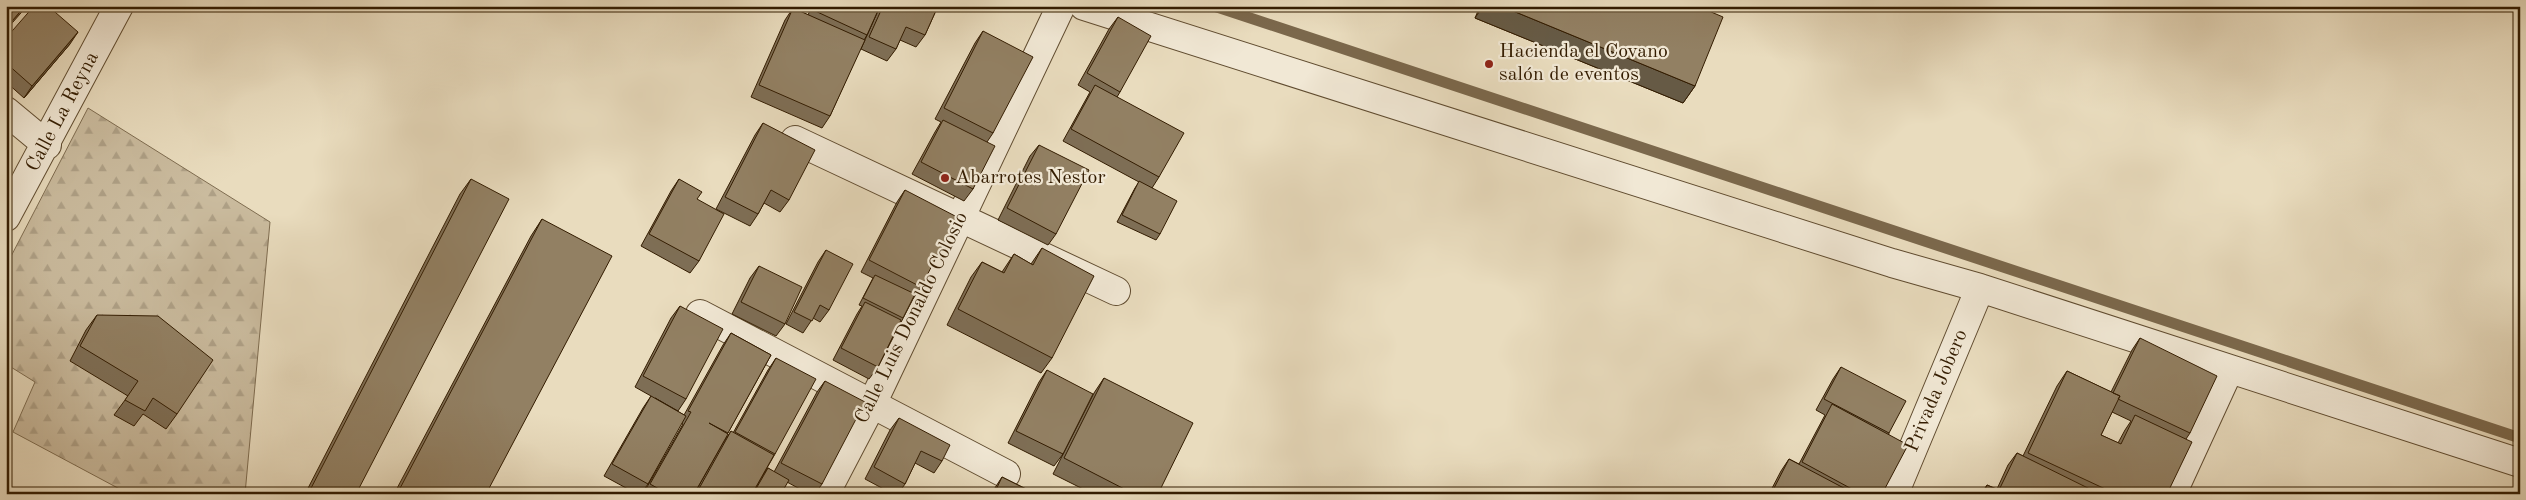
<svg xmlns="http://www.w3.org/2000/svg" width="2526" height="500" font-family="'Old Standard TT',serif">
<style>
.forest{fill:url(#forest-firs);stroke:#7e6c50}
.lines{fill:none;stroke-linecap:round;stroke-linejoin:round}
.stream{stroke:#7b684c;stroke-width:11}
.minor-casing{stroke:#604c30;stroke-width:30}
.minor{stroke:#f1e8d5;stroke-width:28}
.wall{fill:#7e6e55;stroke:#331c01;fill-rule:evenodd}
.shaded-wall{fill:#665a45;stroke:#331c01}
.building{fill:#928063;stroke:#331c01}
.poi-dot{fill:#8f2418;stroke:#f1e8d5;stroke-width:2}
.labels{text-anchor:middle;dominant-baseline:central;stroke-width:4.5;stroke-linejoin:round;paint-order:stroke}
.poi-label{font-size:20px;fill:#331c01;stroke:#f1e8d5;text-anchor:start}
.street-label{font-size:20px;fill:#331c01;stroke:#f1e8d5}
</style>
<defs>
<pattern id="forest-firs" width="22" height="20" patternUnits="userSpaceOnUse" patternTransform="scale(1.25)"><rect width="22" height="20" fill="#cabb9e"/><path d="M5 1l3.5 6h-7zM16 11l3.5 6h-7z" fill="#aea086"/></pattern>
</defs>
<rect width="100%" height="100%" fill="#e9dcbe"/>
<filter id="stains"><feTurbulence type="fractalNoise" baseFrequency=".004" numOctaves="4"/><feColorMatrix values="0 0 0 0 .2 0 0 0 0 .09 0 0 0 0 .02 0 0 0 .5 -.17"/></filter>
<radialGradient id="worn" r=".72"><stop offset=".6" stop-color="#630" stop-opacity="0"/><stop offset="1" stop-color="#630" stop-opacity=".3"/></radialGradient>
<path class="forest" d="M88 108 270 222 245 494H129L13 432 35 382 6 364V266Z"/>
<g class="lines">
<path class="stream" d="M1214 6 2520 438"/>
<g class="minor-casing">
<path id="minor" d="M1084 6 1892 263 1980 288 2520 463
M6 111 47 145
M795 140 1116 291
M6 217 119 6
M700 314 1006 474
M825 494 872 404 1061 6
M1894 494 1980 288
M2172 494 2229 370"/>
</g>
<use href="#minor" class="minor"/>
</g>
<path class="wall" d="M812 6H880L867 35 864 40 830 116 822 128 751 97 785 20 793 8 808 15Z
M880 6H938L925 35 916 47 900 40 896 49 887 61 861 49Z
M1480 6H1697L1695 86 1683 103 1475 18Z
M1118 17 1120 92 1117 97 1159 177 1152 188 1160 234 1156 240 1117 222 1135 188 1139 182 1063 141 1090 92 1078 85 1109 29Z
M983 31 993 133 987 142 973 189 964 201 912 174 935 132 941 122 935 119 975 43Z
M6 38 70 44 24 98 6 82Z
M763 123 789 200 780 212 764 203 758 214 750 226 716 209 755 135Z
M1039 145 1056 234 1048 245 998 220 1030 156Z
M471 179 356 494H305L460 194Z
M679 179 699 261 690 273 641 246 671 191Z
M905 190 921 287 913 299 878 367 869 379 833 360 857 314 862 306 859 305 873 278 861 272 897 202Z
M542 219 486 494H394L531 236Z
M1042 248 1052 358 1041 373 947 325 971 277 982 262 1002 272 1014 254 1031 264Z
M826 250 829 310 820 322 813 318 803 333 786 324 818 262Z
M759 266 785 324 776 336 732 314 750 278Z
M680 306 686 399 678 411 655 398 684 415 723 345 731 333 771 355 694 494H643L683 424 681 423 648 484 641 494H637L604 476 643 408 651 396 635 387 671 318Z
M97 315 177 414 166 429 143 414 134 426 114 415 128 396 70 361 86 330Z
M2140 338 2190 433 2186 439 2167 494H1981L1987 485 1997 489 2008 465 2017 453 2023 456 2057 386 2067 371 2111 392 2132 350ZM2112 412 2131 421 2125 430 2118 443 2101 435Z
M776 358 775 454 752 494H694L723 443 731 431 733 433 768 370Z
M1841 367 1889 433 1882 494H1769L1781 471 1789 459 1799 464 1825 415 1816 410 1833 379Z
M1047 370 1063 454 1054 466 1008 443 1039 382Z
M1104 378 1158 494H1093L1053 474 1094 393Z
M825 381 822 484 815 494H809L787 482 781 494H752L759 480 768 468 774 472 817 392Z
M899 418 942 461 934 473 915 463 905 484 898 494H893L865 479 890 430Z
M1002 477 1036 494H991Z"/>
<path class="shaded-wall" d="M25 6H27L6 30V28Z
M1483 6H1501L1695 86 1683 103 1475 18Z
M78 32 70 44 24 98 32 86Z"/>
<path class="building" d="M6 6H25L6 28Z
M34 6H48L78 32 32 86 6 63V38Z
M815 6H880L867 35 813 10Z
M883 6H938L925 35 906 27 896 49 869 37Z
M1501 6H1697L1723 17 1695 86Z
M793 8 865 40 830 116 759 85Z
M1118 17 1151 36 1120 92 1087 73Z
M983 31 1033 57 993 133 944 108Z
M1095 85 1184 133 1159 177 1071 129Z
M943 120 995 146 973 189 921 162Z
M763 123 815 150 789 200 771 190 758 214 725 197Z
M1039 145 1089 170 1056 234 1007 208Z
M471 179 509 199 356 494H308Z
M679 179 702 192 697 199 724 214 699 261 649 234Z
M1139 181 1177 201 1160 234 1122 215Z
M905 190 957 217 921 287 869 260Z
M542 219 612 256 486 494H397Z
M1042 248 1094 276 1052 358 958 309 982 262 1004 273 1014 254 1033 265Z
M826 250 853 264 829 310 820 305 812 321 794 312Z
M759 266 802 287 785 324 741 302Z
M875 275 915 294 903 318 863 298Z
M865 302 901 320 878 367 841 348Z
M680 306 723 329 686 399 643 376Z
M97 315 158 316 213 360 177 414 153 398 145 411 125 400 138 381 80 346Z
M731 333 771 355 728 433 709 423 728 434 694 494H668L650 484 691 412 688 411Z
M2140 338 2217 376 2190 433 2118 399 2120 396 2113 393Z
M776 358 816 379 775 454 735 432Z
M1841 367 1906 401 1889 433 1824 399Z
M1047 370 1093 394 1063 454 1016 431Z
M2067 371 2120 396 2101 435 2121 444 2135 415 2192 442 2167 494H2116L2028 453Z
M1104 378 1193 423 1158 494H1134L1064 458Z
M825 381 865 402 822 484 781 463Z
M651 396 686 416 648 484 612 464Z
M1832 404 1908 445 1882 494H1861L1802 462Z
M899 418 950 445 942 461 921 451 905 484 874 467Z
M731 431 774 455 752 494H696Z
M2017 453 2100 494H2006L1999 490Z
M1789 459 1855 494H1771Z
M768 468 789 480 781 494H753Z
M1002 477 1036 494H994Z
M1987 485 2006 494H1983Z"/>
<g class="poi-dot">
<circle cx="1489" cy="64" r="5"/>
<circle cx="945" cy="178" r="5"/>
</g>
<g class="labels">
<g class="poi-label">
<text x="1499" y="52">Hacienda el Covano<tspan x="1499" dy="23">salón de eventos</tspan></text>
<text x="955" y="178">Abarrotes Nestor</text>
</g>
<g class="street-label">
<text transform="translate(63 112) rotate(-62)">Calle La Reyna</text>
<text transform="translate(912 318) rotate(-64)">Calle Luis Donaldo Colosio</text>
<text transform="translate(1937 391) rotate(-67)">Privada Jobero</text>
</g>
</g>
<rect width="2526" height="500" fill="none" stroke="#e9dcbe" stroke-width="25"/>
<rect x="8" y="8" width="2511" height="485" fill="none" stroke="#331c01" stroke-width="2.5"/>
<rect x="12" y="12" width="2501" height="475" fill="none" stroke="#331c01"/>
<rect width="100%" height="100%" filter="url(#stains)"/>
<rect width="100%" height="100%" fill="url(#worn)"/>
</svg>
